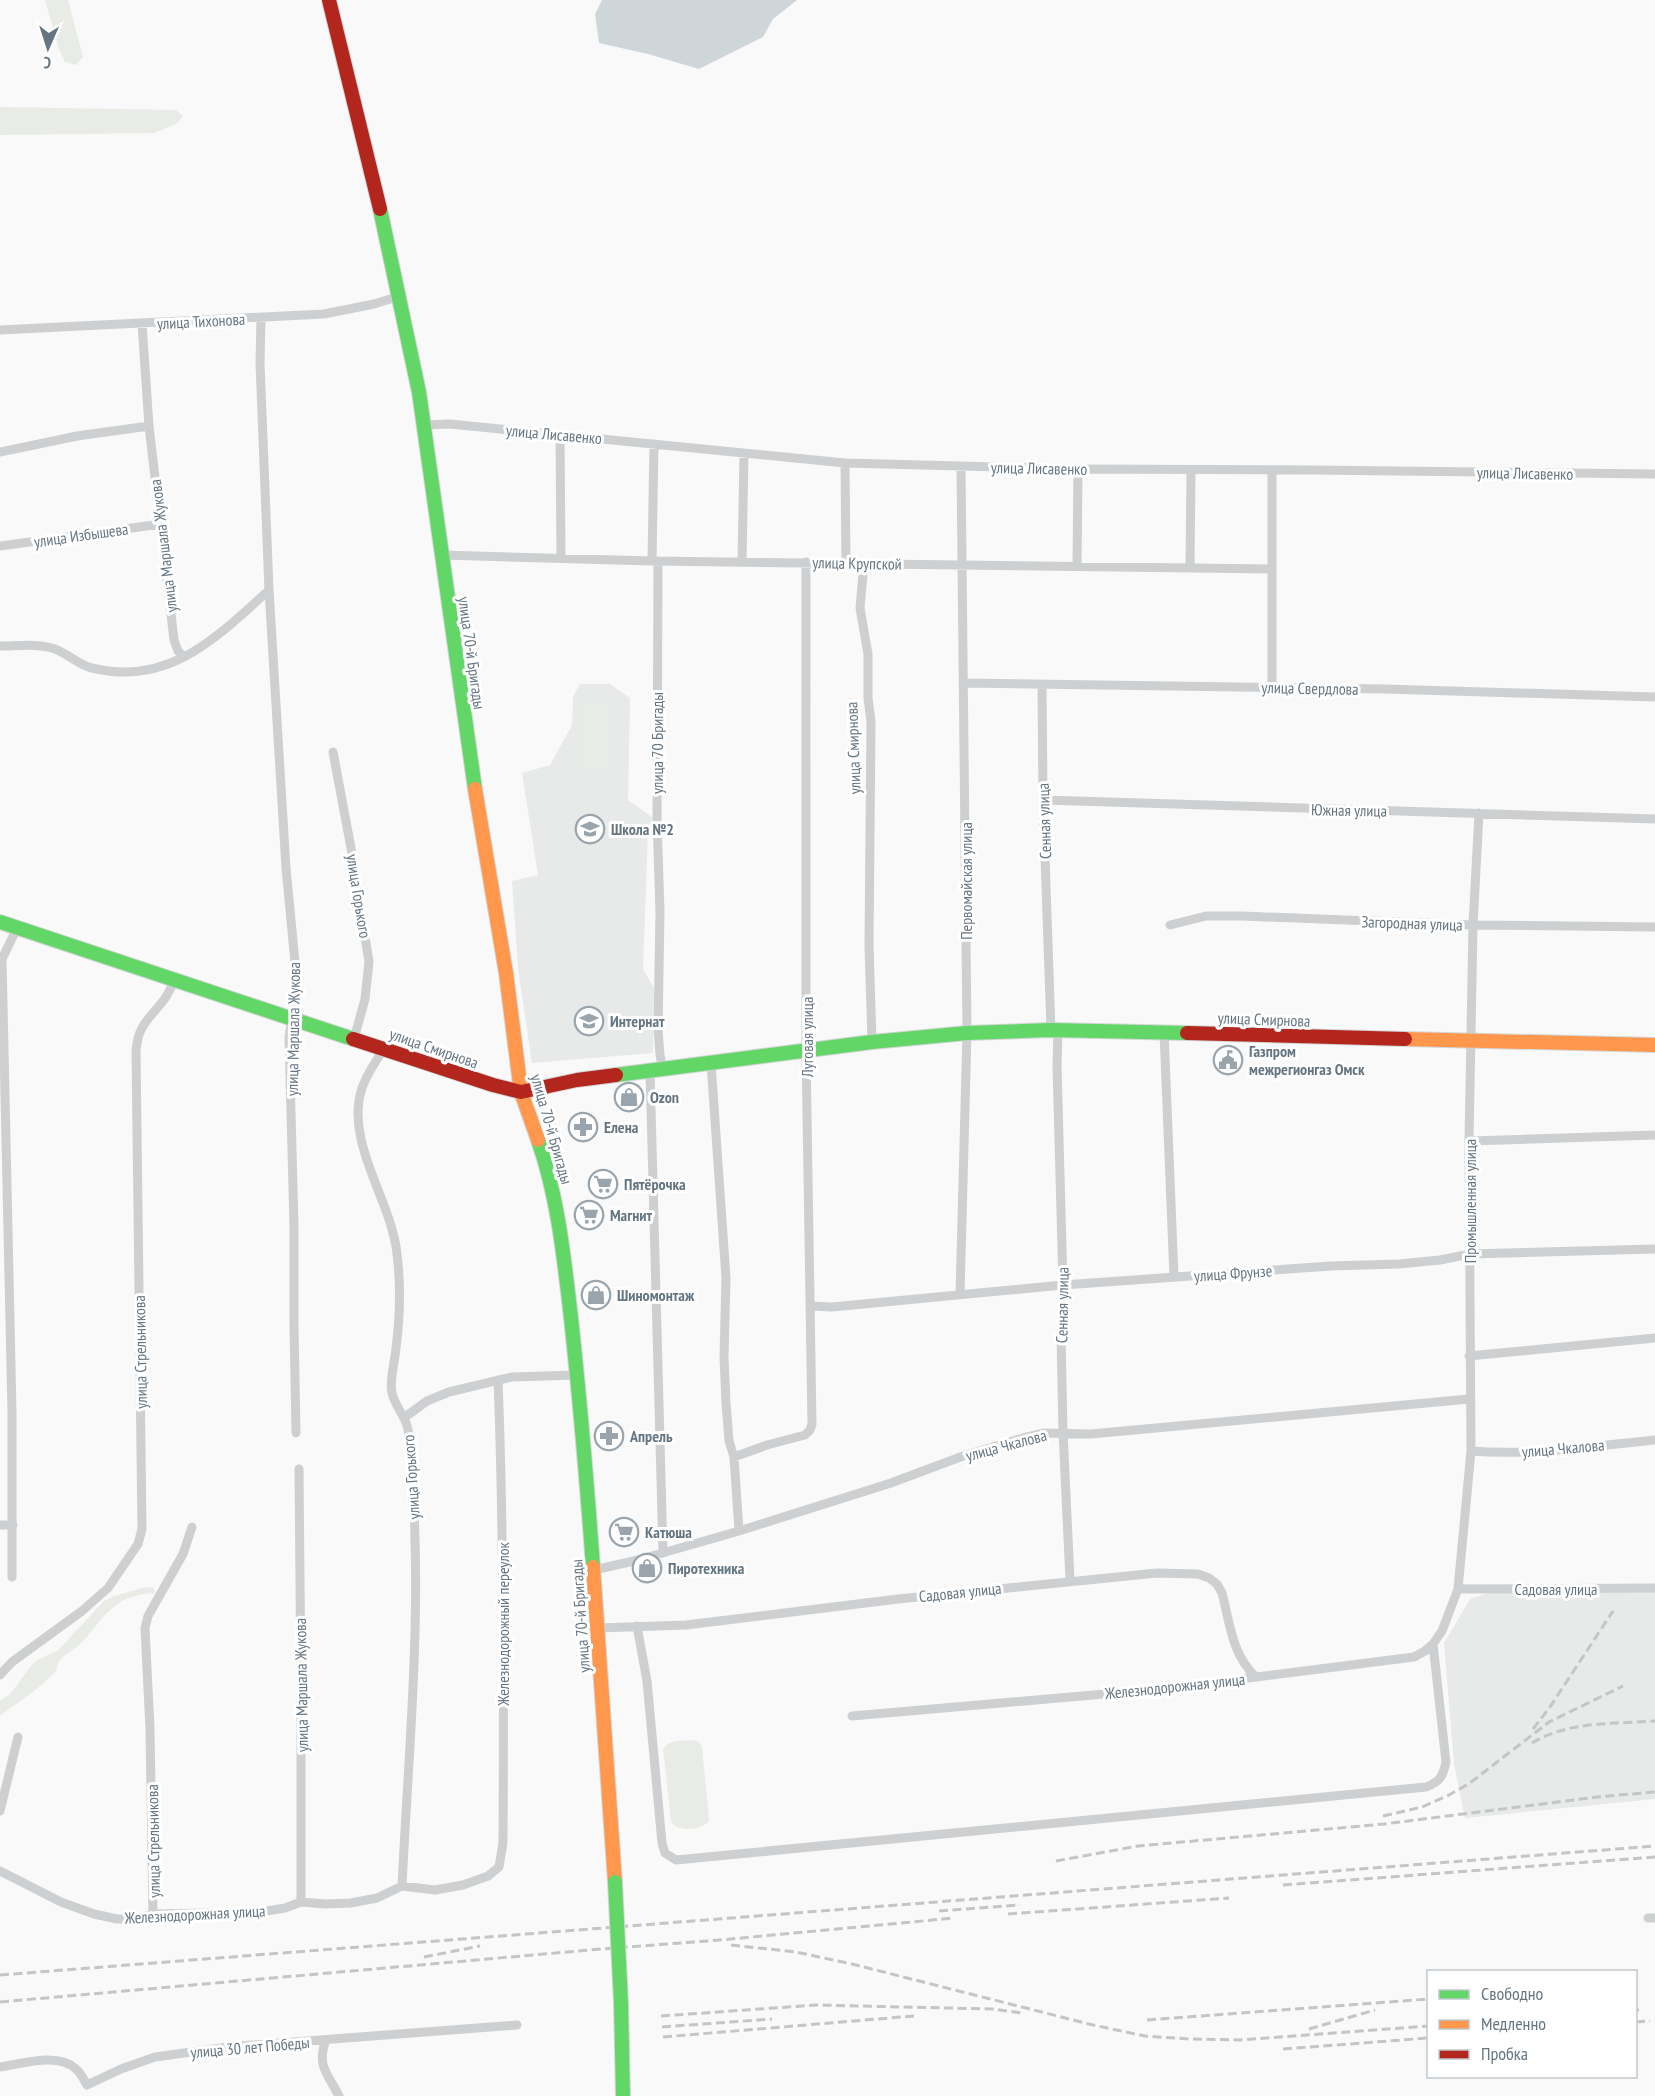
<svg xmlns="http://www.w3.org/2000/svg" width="1655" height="2096" font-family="'PT Sans Narrow',sans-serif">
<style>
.built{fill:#e8e9e9}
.green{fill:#e8ebe6}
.water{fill:#ced6d9}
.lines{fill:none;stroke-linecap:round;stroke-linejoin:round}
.fast-casing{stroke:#d5d6d7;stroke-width:16}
.slow-casing{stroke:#d5d6d7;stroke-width:16}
.jam-casing{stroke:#d5d6d7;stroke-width:16}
.street{stroke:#cecfd0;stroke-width:9}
.fast{stroke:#63d668;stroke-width:14}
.slow{stroke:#ff974d;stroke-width:14}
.jam{stroke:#b3261e;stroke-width:14}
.rail{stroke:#c3c5c6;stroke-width:3;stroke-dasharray:9 4.5;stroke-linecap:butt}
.fast-bridge-casing{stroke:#d5d6d7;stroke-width:16;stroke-linecap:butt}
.fast-bridge{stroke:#63d668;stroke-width:14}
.labels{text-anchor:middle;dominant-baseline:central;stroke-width:6;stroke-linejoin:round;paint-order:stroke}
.street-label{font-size:16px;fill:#657683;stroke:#fff}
.poi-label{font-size:16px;font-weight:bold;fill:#657683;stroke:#fff;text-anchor:start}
</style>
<rect width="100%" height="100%" fill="#f9f9f9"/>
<path class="built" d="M580 684H610L630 698 628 800 652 817V826L648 831 643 969 654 988 653 1053 532 1063 518 968 512 881 538 875 522 773 550 765 572 725 573 697Z
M1655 1592V1799L1465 1818 1454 1764 1444 1643 1470 1599 1489 1593Z"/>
<path class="green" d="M45 0H68L83 57 76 65 65 62 59 49Z
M0 107 176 110 183 116 176 124 154 133 0 135Z
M588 704 607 705 612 710 613 762 607 769C598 770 586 772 580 764V712L583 706Z
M146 1587 154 1588 155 1593C116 1595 108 1612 85 1639 78 1648 67 1652 60 1660 57 1664 58 1669 54 1673 38 1690 18 1702 0 1716V1701L11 1693 31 1666 37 1660 58 1650 104 1601 114 1596Z
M693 1740 699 1742 702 1747 709 1820C704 1830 676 1833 671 1821L663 1749C669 1739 683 1741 693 1740Z"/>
<path class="water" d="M602 0H797L773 19 763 37 699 69 648 54 599 43 595 14Z"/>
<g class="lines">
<g class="fast-casing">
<path id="fast" d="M380 209 419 392 475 789
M0 922 353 1039
M616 1075 872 1042 967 1033 1051 1030 1187 1033
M538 1140C558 1197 564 1258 571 1318 580 1401 587 1484 593 1567
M621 2003 623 2096"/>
</g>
<g class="slow-casing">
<path id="slow" d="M475 789 506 973 521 1092 538 1140
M1405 1039 1655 1045
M593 1567 615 1882"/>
</g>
<g class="jam-casing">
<path id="jam" d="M329 0 380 209
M1187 1033 1405 1039
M353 1039 493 1085 521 1092 577 1080 616 1075"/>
</g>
<path class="street" d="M261 318 260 363 269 590 286 868 296 973V993L289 1037 294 1226V1325L296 1433
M142 324 149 426 174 640 178 651 184 657
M0 330 324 314 374 304 400 296
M425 425 450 424 845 463 1078 469 1312 470 1655 474
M560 434 561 557
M0 452 77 436 149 426
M845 463 846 563
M0 546 161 524
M442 555 652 561 1271 569
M652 561 654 444
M658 561 657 819 660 912 658 1030 660 1055 663 1070
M742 562 744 454
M864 563 860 608 868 654V698L871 722 869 945 872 1042
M1077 566 1078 469
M1190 568 1191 470
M0 646C18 646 38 643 55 649 68 654 79 665 92 668 169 687 217 637 269 590
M964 683 1385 689 1655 697
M1042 685 1043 800 1051 1030
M1272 687V470
M333 752 351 848 369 962 365 999 354 1039
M1043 800 1655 819
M1170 925 1206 916H1242L1473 925 1655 927
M1058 1030 1057 1066 1063 1285 1061 1335 1063 1432 1070 1580
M1164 1032 1174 1277
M384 1049C375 1062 367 1074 362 1088 344 1142 392 1201 397 1254 401 1286 400 1317 396 1348 395 1362 389 1380 392 1393 395 1407 406 1416 408 1430 413 1456 412 1484 414 1511 420 1636 408 1762 402 1886
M711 1063 726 1278 724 1357 726 1403 729 1441 734 1457 739 1531
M650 1071 663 1553
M1469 1141 1655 1135
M960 1294 967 1033 961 467
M811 1306 832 1307 1063 1285 1331 1266 1399 1264 1440 1260 1470 1254 1655 1249
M1469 1356 1655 1338
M405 1417 427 1401 449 1392 512 1377 577 1375
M1471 1451C1532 1456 1594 1446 1655 1440
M734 1457 767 1445 805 1435 810 1430 812 1424 806 1051V562
M299 1469 301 1691V1902
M0 1525H13
M594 1570 638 1560 739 1531 891 1483 963 1456 1023 1438 1044 1433 1091 1434 1469 1399
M12 1577V1412L2 959 17 928
M1458 1589 1655 1588
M637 1626 647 1681 662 1843 665 1853 676 1860 1426 1787C1440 1782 1443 1776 1446 1762L1433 1644
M598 1628 686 1625 898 1599 1157 1573 1198 1574 1209 1578 1217 1584 1222 1593C1230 1624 1232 1655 1256 1677
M0 1675 12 1662 82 1611 108 1588 138 1544 142 1529 136 1051C138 1023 151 1018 166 997 169 992 172 985 175 980
M852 1716 1162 1689 1414 1657 1425 1651 1433 1644 1442 1631 1458 1589 1471 1451 1469 1141 1473 925 1479 813
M0 1811 18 1737
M0 1871 61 1902 94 1914 117 1919H135L153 1914 261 1912 285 1908 301 1902 325 1904 351 1903 377 1898 402 1886 435 1890 463 1885 488 1876 499 1867 503 1843C504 1688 504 1534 498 1380
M153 1914 150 1729 145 1628 148 1616 183 1554 192 1527
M1648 1918H1655
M326 2040C316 2066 328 2074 339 2096
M0 2067C22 2064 58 2052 76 2069 81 2073 84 2080 87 2085L121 2069 155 2057 228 2047 517 2025"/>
<use href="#fast" class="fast"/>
<use href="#slow" class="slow"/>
<use href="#jam" class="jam"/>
<path class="rail" d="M1533 1729 1550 1707 1613 1611
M1532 1743C1567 1721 1615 1724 1655 1721
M1383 1816 1422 1807 1449 1795 1470 1783 1549 1722 1623 1686
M1056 1861 1138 1846 1384 1824 1597 1797 1655 1792
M1283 1885 1655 1857
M939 1911 1020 1905
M1008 1914 1229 1898
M731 1945 796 1952 852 1964 1093 2025 1145 2036 1189 2039 1240 2040 1428 2026
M424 1957 480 1946
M0 1975 1655 1846
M0 2002 601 1949 720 1940 954 1918
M1636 2010H1639
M661 2016 816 2005 992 2009 1022 2013
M1147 2020 1428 1999
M1636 2022 1650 2021
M662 2027 772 2019
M1309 2029 1375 2010
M663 2037 914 2016
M1283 2049 1428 2038"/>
<g class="fast-bridge-casing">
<path id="fast-bridge" d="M615 1882 621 2003"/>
</g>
<use href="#fast-bridge" class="fast-bridge"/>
</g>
<defs>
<g id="school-ring" transform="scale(1.5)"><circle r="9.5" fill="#fff" stroke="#99a4ac" stroke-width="1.5"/><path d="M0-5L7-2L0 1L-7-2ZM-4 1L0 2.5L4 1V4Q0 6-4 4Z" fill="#99a4ac"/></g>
<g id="civic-ring" transform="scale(1.5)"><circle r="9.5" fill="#fff" stroke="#99a4ac" stroke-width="1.5"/><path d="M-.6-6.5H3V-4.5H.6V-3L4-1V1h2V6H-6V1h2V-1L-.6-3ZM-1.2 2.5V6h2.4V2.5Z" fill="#99a4ac"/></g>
<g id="shop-ring" transform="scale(1.5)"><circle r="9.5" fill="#fff" stroke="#99a4ac" stroke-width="1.5"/><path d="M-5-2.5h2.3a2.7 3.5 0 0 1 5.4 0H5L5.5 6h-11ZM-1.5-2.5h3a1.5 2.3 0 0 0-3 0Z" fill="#99a4ac"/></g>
<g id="pharmacy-ring" transform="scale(1.5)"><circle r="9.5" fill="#fff" stroke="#99a4ac" stroke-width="1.5"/><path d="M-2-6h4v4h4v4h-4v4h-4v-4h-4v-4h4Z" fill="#99a4ac"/></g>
<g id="supermarket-ring" transform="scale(1.5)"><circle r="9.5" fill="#fff" stroke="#99a4ac" stroke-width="1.5"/><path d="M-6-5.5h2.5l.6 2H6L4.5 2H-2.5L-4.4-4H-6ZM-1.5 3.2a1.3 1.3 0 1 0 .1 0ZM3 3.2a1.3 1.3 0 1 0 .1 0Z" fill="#99a4ac"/></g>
</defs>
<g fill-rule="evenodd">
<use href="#school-ring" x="590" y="829"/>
<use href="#school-ring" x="589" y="1021"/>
<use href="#civic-ring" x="1228" y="1060"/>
<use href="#shop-ring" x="629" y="1097"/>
<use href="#pharmacy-ring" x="583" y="1127"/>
<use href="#supermarket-ring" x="603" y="1184"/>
<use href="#supermarket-ring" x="589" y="1215"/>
<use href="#shop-ring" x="596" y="1295"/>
<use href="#pharmacy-ring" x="609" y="1436"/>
<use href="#supermarket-ring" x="624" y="1532"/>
<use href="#shop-ring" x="647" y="1568"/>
</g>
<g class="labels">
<g class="street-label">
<text transform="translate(201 321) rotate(-3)">улица Тихонова</text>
<text transform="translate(554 434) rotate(5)">улица Лисавенко</text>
<text transform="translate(1039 468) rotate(1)">улица Лисавенко</text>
<text transform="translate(1525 473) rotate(1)">улица Лисавенко</text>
<text transform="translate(81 535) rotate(-8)">улица Избышева</text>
<text transform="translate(163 546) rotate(-97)">улица Маршала Жукова</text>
<text transform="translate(857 563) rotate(1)">улица Крупской</text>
<text transform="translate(472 653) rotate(82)">улица 70-й Бригады</text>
<text transform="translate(1310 688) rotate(1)">улица Свердлова</text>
<text transform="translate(657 743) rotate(-90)">улица 70 Бригады</text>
<text transform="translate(853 748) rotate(-92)">улица Смирнова</text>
<text transform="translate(1349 810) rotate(1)">Южная улица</text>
<text transform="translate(1044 821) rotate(-92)">Сенная улица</text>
<text transform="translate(966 881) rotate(-90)">Первомайская улица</text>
<text transform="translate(359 896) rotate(81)">улица Горького</text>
<text transform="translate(1412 923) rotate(2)">Загородная улица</text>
<text transform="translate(1264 1019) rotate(2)">улица Смирнова</text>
<text transform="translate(293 1029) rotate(-89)">улица Маршала Жукова</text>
<text transform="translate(807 1037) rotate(-90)">Луговая улица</text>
<text transform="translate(434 1048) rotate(19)">улица Смирнова</text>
<text transform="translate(552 1129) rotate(74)">улица 70-й Бригады</text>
<text transform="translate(1470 1201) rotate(-90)">Промышленная улица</text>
<text transform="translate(1233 1273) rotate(-4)">улица Фрунзе</text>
<text transform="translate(1062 1305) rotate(-89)">Сенная улица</text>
<text transform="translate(140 1352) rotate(-91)">улица Стрельникова</text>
<text transform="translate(1006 1445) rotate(-15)">улица Чкалова</text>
<text transform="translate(1563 1448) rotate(-5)">улица Чкалова</text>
<text transform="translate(411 1477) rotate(-94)">улица Горького</text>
<text x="1556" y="1589">Садовая улица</text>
<text transform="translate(960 1592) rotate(-6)">Садовая улица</text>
<text transform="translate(580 1616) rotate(-94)">улица 70-й Бригады</text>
<text transform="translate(503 1624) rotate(-90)">Железнодорожный переулок</text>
<text transform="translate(301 1685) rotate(-91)">улица Маршала Жукова</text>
<text transform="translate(1175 1686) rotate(-6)">Железнодорожная улица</text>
<text transform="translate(153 1841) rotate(-91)">улица Стрельникова</text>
<text transform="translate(195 1914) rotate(-3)">Железнодорожная улица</text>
<text transform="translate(250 2047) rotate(-5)">улица 30 лет Победы</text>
</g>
<g class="poi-label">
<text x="611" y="829">Школа №2</text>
<text x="610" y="1021">Интернат</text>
<text x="1249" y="1051">Газпром<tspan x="1249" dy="18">межрегионгаз Омск</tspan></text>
<text x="650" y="1097">Ozon</text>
<text x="604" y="1127">Елена</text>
<text x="624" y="1184">Пятёрочка</text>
<text x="610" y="1215">Магнит</text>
<text x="617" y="1295">Шиномонтаж</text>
<text x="630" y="1436">Апрель</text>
<text x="645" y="1532">Катюша</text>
<text x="668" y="1568">Пиротехника</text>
</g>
</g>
<rect x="1427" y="1970" width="210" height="108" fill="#ffffff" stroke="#c1c8cd" stroke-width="1.5"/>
<rect x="1439" y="1990" width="30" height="9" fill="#63d668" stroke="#c1c8cd" stroke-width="1.5"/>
<text x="1481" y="2000" font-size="18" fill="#657683">Свободно</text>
<rect x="1439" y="2020" width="30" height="9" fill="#ff974d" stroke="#c1c8cd" stroke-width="1.5"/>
<text x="1481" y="2030" font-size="18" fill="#657683">Медленно</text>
<rect x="1439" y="2050" width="30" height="9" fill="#b3261e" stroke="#c1c8cd" stroke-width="1.5"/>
<text x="1481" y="2060" font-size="18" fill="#657683">Пробка</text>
<g transform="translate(48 48) rotate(183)" stroke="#ffffff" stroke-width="4.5" paint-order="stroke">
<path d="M0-4.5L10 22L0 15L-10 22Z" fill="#657683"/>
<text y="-9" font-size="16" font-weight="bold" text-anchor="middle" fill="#657683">С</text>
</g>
</svg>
